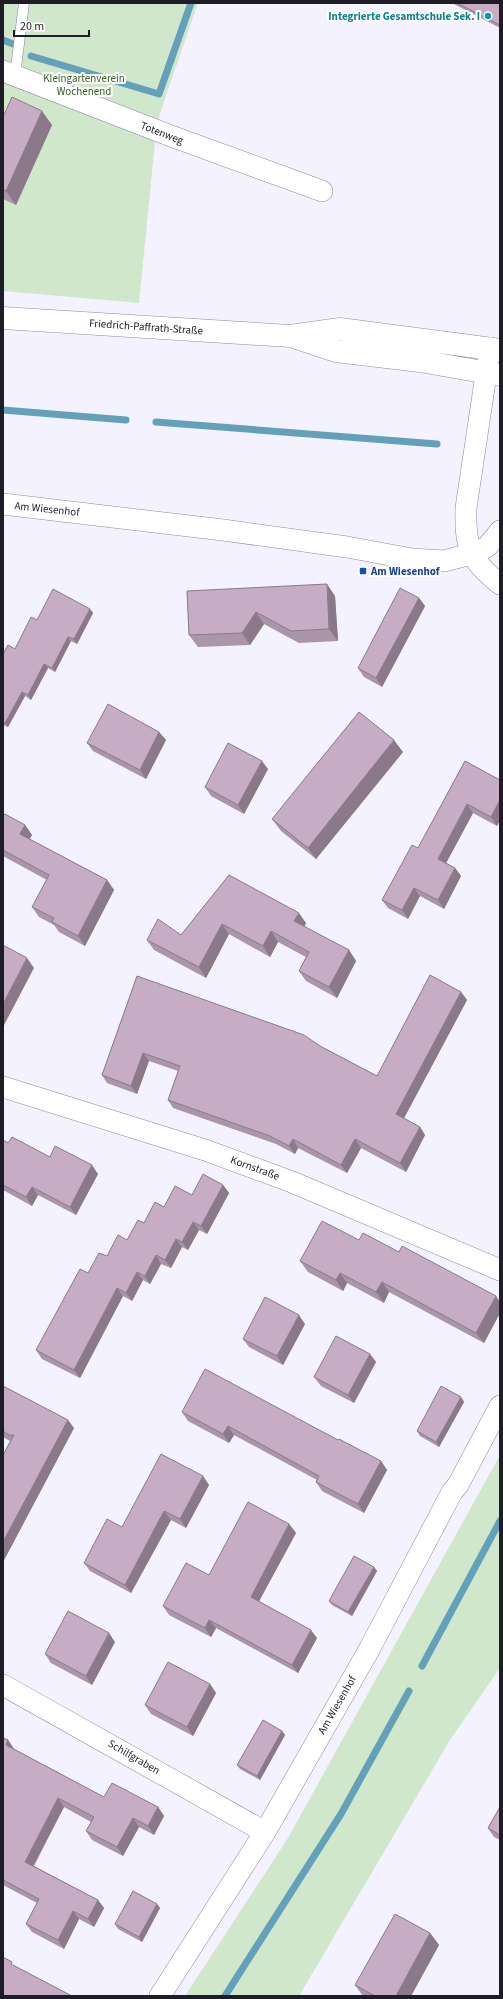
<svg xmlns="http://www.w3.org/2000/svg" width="503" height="1999" font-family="'Source Sans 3',sans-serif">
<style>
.green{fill:#d1e7cb}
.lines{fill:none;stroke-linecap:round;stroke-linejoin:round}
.stream{stroke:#63a1ba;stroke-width:7}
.lane-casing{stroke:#8f88a5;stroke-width:11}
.street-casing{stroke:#8f88a5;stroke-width:22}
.secondary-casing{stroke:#8f88a5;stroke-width:23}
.lane{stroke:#fff;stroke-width:10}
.street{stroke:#fff;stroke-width:21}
.secondary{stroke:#fff;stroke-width:22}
.wall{fill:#aa95a9}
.shaded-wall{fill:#8b798a}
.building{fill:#c6adc5;stroke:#8b798a}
.culture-dot{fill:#0f9aa8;stroke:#fff;stroke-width:1.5}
.transit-dot{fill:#1a4fb4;stroke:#fff;stroke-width:1.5}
.labels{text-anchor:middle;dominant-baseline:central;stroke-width:4;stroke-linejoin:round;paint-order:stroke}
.culture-label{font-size:11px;font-weight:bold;fill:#0d838f;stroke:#fff;text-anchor:end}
.park-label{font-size:11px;fill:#336123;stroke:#fff}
.street-label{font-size:11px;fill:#1e1c27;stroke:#fff}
.transit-label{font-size:11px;font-weight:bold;fill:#164399;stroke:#fff;text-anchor:start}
</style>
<rect width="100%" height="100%" fill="#f4f2fe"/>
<path class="green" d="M3 3H198L157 122 139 303 3 291Z
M500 1455V1668L450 1740 299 1996H185L288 1838Z"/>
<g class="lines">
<path class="stream" d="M3 40 13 44
M31 56 159 94 191 3
M3 410 126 420
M156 422 437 444
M422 1666 500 1521
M225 1996 341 1814 409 1691"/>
<g class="lane-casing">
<path id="lane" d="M15 76 24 3"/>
</g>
<g class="street-casing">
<path id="street" d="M3 71 171 136 322 191
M490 348 466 508C465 546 469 560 500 584
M3 504 223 530 347 547 412 559 444 561 471 554 487 547 500 531
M3 1087 205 1150 292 1182 500 1270
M3 1685 265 1832
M160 1996 265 1832 370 1648 452 1492 458 1485 500 1406"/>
</g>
<g class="secondary-casing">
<path id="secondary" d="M3 318 290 336 340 329 500 350
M297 338 336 351 420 361 500 375"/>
</g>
<use href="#lane" class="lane"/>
<use href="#street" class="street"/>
<use href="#secondary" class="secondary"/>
</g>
<path class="wall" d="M452 3H500V28Z
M3 117 52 125 16 205 3 199Z
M187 591 335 596 338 641 299 643 264 624 250 645 198 647 189 635Z
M419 598 425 606 382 687 364 677 358 668Z
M90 609 93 613 77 644 71 641 55 672 48 668 31 700 25 696 8 727 3 725V654L15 649 37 620Z
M159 732 166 740 146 779 93 751 87 743Z
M403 752 316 859 281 831 272 819Z
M465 761 500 780V820L497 826 473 813 446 863 455 868 461 876 444 909 420 896 408 919 388 908 382 900 418 848Z
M268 769 244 814 211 796 205 787Z
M3 816 25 825 32 835 29 839 107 880 114 890 85 946 59 932 54 925 39 917 32 907 47 880 3 856Z
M229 875 306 923 304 927 349 950 356 961 337 998 306 981 299 971 306 957 278 942 270 957 229 934 206 978 154 950 147 940 181 935Z
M137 976 320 1046 377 1076 461 992 467 1000 404 1118 420 1127 425 1135 406 1172 361 1148 347 1173 298 1148 295 1154 276 1144 173 1108 168 1100 178 1071 149 1061 137 1094 107 1083 102 1075Z
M3 1140 8 1143 98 1174 76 1215 38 1195 32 1206 3 1190Z
M223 1185 229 1193 207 1234 199 1230 188 1250 182 1247 171 1268 161 1264 150 1284 143 1280 132 1301 123 1296 80 1378 42 1359 36 1350 88 1273 107 1256 127 1240 144 1223 164 1207 192 1195Z
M359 1240 399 1252 500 1302V1313L484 1343 389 1292 384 1303 347 1283 343 1291 308 1272 300 1261Z
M305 1324 283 1365 249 1347 243 1339Z
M370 1354 376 1362 354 1403 321 1386 314 1377Z
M3 1386 74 1428 3 1562V1455L10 1441 3 1437Z
M461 1397 464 1402 439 1447 420 1436 417 1431Z
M182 1412 338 1440 381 1461 387 1470 364 1513 322 1491 316 1482 317 1480 234 1435 229 1443 188 1421Z
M203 1476 209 1485 186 1528 171 1520 131 1593 90 1571 84 1563 122 1527Z
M289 1524 296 1533 259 1601 317 1638 298 1673 216 1628 211 1637 169 1615 163 1606 209 1575Z
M374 1567 377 1571 352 1616 332 1605 329 1601Z
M115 1642 92 1685 51 1663 45 1654Z
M210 1684 216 1693 193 1736 151 1714 145 1705Z
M282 1731 285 1735 260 1780 240 1769 237 1765Z
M3 1738 8 1740 14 1749 104 1797 158 1807 164 1816 154 1835 139 1827 123 1856 92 1840 86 1831 91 1822 64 1807 34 1866 98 1900 104 1908 94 1927 79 1919 64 1949 32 1932 26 1924 37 1903 3 1885Z
M500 1807V1840L494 1837 488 1828Z
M157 1904 160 1908 142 1942 118 1929 115 1924Z
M430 1933 439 1945 411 1996H363L355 1985Z"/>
<path class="shaded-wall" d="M42 111 52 125 16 205 6 191Z
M327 584 335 596 338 641 329 629Z
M419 598 425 606 382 687 376 678Z
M90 609 93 613 77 644 74 639Z
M256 612 264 624 250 645 242 633Z
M68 637 71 641 55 672 52 668Z
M44 664 48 668 31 700 28 695Z
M22 692 25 696 8 727 5 723Z
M159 732 166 740 146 779 140 770Z
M394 740 403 752 316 859 308 848Z
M262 761 268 769 244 814 238 805Z
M500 800V820L497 826 491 817Z
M467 804 473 813 444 867 438 859Z
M25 825 32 835 27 844 20 834Z
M455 868 461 876 444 909 438 900Z
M107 880 114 890 85 946 78 936Z
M414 888 420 896 408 919 402 910Z
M299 913 306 923 301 932 294 921Z
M222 924 229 934 206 978 199 967Z
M271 931 278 942 270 957 263 946Z
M349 950 356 961 337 998 329 987Z
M27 958 34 968 3 1027V1004Z
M461 992 467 1000 402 1122 396 1114Z
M143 1053 149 1061 137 1094 131 1086Z
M420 1127 425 1135 406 1172 400 1163Z
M293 1139 298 1148 295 1154 289 1146Z
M355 1139 361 1148 347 1173 341 1165Z
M92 1165 98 1174 76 1215 70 1207Z
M223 1185 229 1193 207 1234 201 1226Z
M32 1187 38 1195 32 1206 26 1197Z
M193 1222 199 1230 188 1250 182 1242Z
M176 1239 182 1247 171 1268 165 1260Z
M156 1255 161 1264 150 1284 145 1276Z
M137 1272 143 1280 132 1301 126 1293Z
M340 1273 347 1283 343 1291 336 1280Z
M382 1282 389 1292 384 1303 376 1292Z
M117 1288 123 1296 80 1378 74 1370Z
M496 1296 500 1302V1313L484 1343 476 1333Z
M299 1315 305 1324 283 1365 277 1356Z
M370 1354 376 1362 354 1403 348 1395Z
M461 1397 464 1402 439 1447 436 1442Z
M68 1420 74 1428 3 1562V1542Z
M228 1426 234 1435 229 1443 223 1434Z
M381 1461 387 1470 364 1513 358 1504Z
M203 1476 209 1485 186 1528 180 1519Z
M164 1511 171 1520 131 1593 125 1585Z
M289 1524 296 1533 257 1605 251 1597Z
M374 1567 377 1571 352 1616 348 1612Z
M209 1620 216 1628 211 1637 205 1628Z
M311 1630 317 1638 298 1673 292 1665Z
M109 1633 115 1642 92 1685 86 1676Z
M210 1684 216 1693 193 1736 187 1727Z
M282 1731 285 1735 260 1780 257 1776Z
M8 1740 14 1749 6 1745Z
M58 1798 64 1807 31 1870 25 1862Z
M158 1807 164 1816 154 1835 148 1826Z
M133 1818 139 1827 123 1856 117 1847Z
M98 1900 104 1908 94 1927 88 1919Z
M157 1904 160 1908 142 1942 139 1937Z
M73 1911 79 1919 64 1949 58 1940Z
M430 1933 439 1945 411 1996H396Z"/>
<path class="building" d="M457 3H500V25Z
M12 97 42 111 6 191 3 189V117Z
M327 584 329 629 291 631 256 612 242 633 189 635 187 591Z
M400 588 419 598 376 678 358 668Z
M53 589 90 609 74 639 68 637 52 668 44 664 28 695 22 692 5 723 3 722V654L8 645 15 649 31 617 37 620Z
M108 704 159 732 140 770 87 743Z
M359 712 394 740 308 848 272 819Z
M228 743 262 761 238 805 205 787Z
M465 761 500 780V800L491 817 467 804 438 859 455 868 438 900 414 888 402 910 382 900 412 845 418 848Z
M5 814 25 825 20 834 107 880 78 936 52 922 54 918 32 907 49 875 3 850V816Z
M229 875 299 913 294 921 349 950 329 987 299 971 309 952 271 931 263 946 222 924 199 967 147 940 158 919 181 935Z
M3 945 27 958 3 1004Z
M430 975 461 992 396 1114 420 1127 400 1163 355 1139 341 1165 293 1139 289 1146 270 1136 168 1100 180 1066 143 1053 131 1086 102 1075 137 976 304 1035 320 1046 377 1076Z
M12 1137 50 1157 55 1146 92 1165 70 1207 32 1187 26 1197 3 1185V1140L8 1143Z
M203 1174 223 1185 201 1226 193 1222 182 1242 176 1239 165 1260 156 1255 145 1276 137 1272 126 1293 117 1288 74 1370 36 1350 80 1269 88 1273 99 1253 107 1256 118 1235 127 1240 138 1220 144 1223 155 1202 164 1207 175 1186 192 1195Z
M322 1221 359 1240 363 1233 399 1252 402 1246 496 1296 476 1333 382 1282 376 1292 340 1273 336 1280 300 1261Z
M265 1297 299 1315 277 1356 243 1339Z
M336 1336 370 1354 348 1395 314 1377Z
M205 1369 338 1440 339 1439 381 1461 358 1504 316 1482 319 1476 228 1426 223 1434 182 1412Z
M3 1386 68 1420 3 1542V1455L14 1435H9L3 1431Z
M441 1386 461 1397 436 1442 417 1431Z
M161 1454 203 1476 180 1519 164 1511 125 1585 84 1563 107 1519 122 1527Z
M248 1502 289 1524 251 1597 311 1630 292 1665 209 1620 205 1628 163 1606 186 1563 209 1575Z
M354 1556 374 1567 348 1612 329 1601Z
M68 1611 109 1633 86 1676 45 1654Z
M168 1662 210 1684 187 1727 145 1705Z
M263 1720 282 1731 257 1776 237 1765Z
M3 1738 8 1740 6 1745 104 1797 112 1783 158 1807 148 1826 133 1818 117 1847 86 1831 94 1817 58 1798 25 1862 98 1900 88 1919 73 1911 58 1940 26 1924 39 1899 3 1880Z
M500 1807V1835L488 1828Z
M133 1891 157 1904 139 1937 115 1924Z
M395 1914 430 1933 396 1996H375L355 1985Z
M3 1957 12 1962 11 1964 72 1996H3Z"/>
<circle class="culture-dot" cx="488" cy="16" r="4"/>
<rect class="transit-dot" x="359" y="567" width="8" height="8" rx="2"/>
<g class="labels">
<g class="culture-label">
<text x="480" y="16">Integrierte Gesamtschule Sek. I</text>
</g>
<g class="park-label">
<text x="84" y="78">Kleingartenverein<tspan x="84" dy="13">Wochenend</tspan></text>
</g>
<g class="street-label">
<text transform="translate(162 133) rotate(21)">Totenweg</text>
<text transform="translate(146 327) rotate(4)">Friedrich-Paffrath-Straße</text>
<text transform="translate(47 509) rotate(6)">Am Wiesenhof</text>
<text transform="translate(255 1168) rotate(20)">Kornstraße</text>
<text transform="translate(337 1705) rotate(-60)">Am Wiesenhof</text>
<text transform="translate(134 1757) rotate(30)">Schilfgraben</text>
</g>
<g class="transit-label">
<text x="371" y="571">Am Wiesenhof</text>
</g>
</g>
<rect width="503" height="1999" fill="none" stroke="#1e1c27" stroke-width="8"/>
<path d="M14 30v6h75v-6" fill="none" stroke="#1e1c27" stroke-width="2"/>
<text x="20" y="30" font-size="12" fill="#1e1c27" stroke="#ffffff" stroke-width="3" paint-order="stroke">20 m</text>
</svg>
